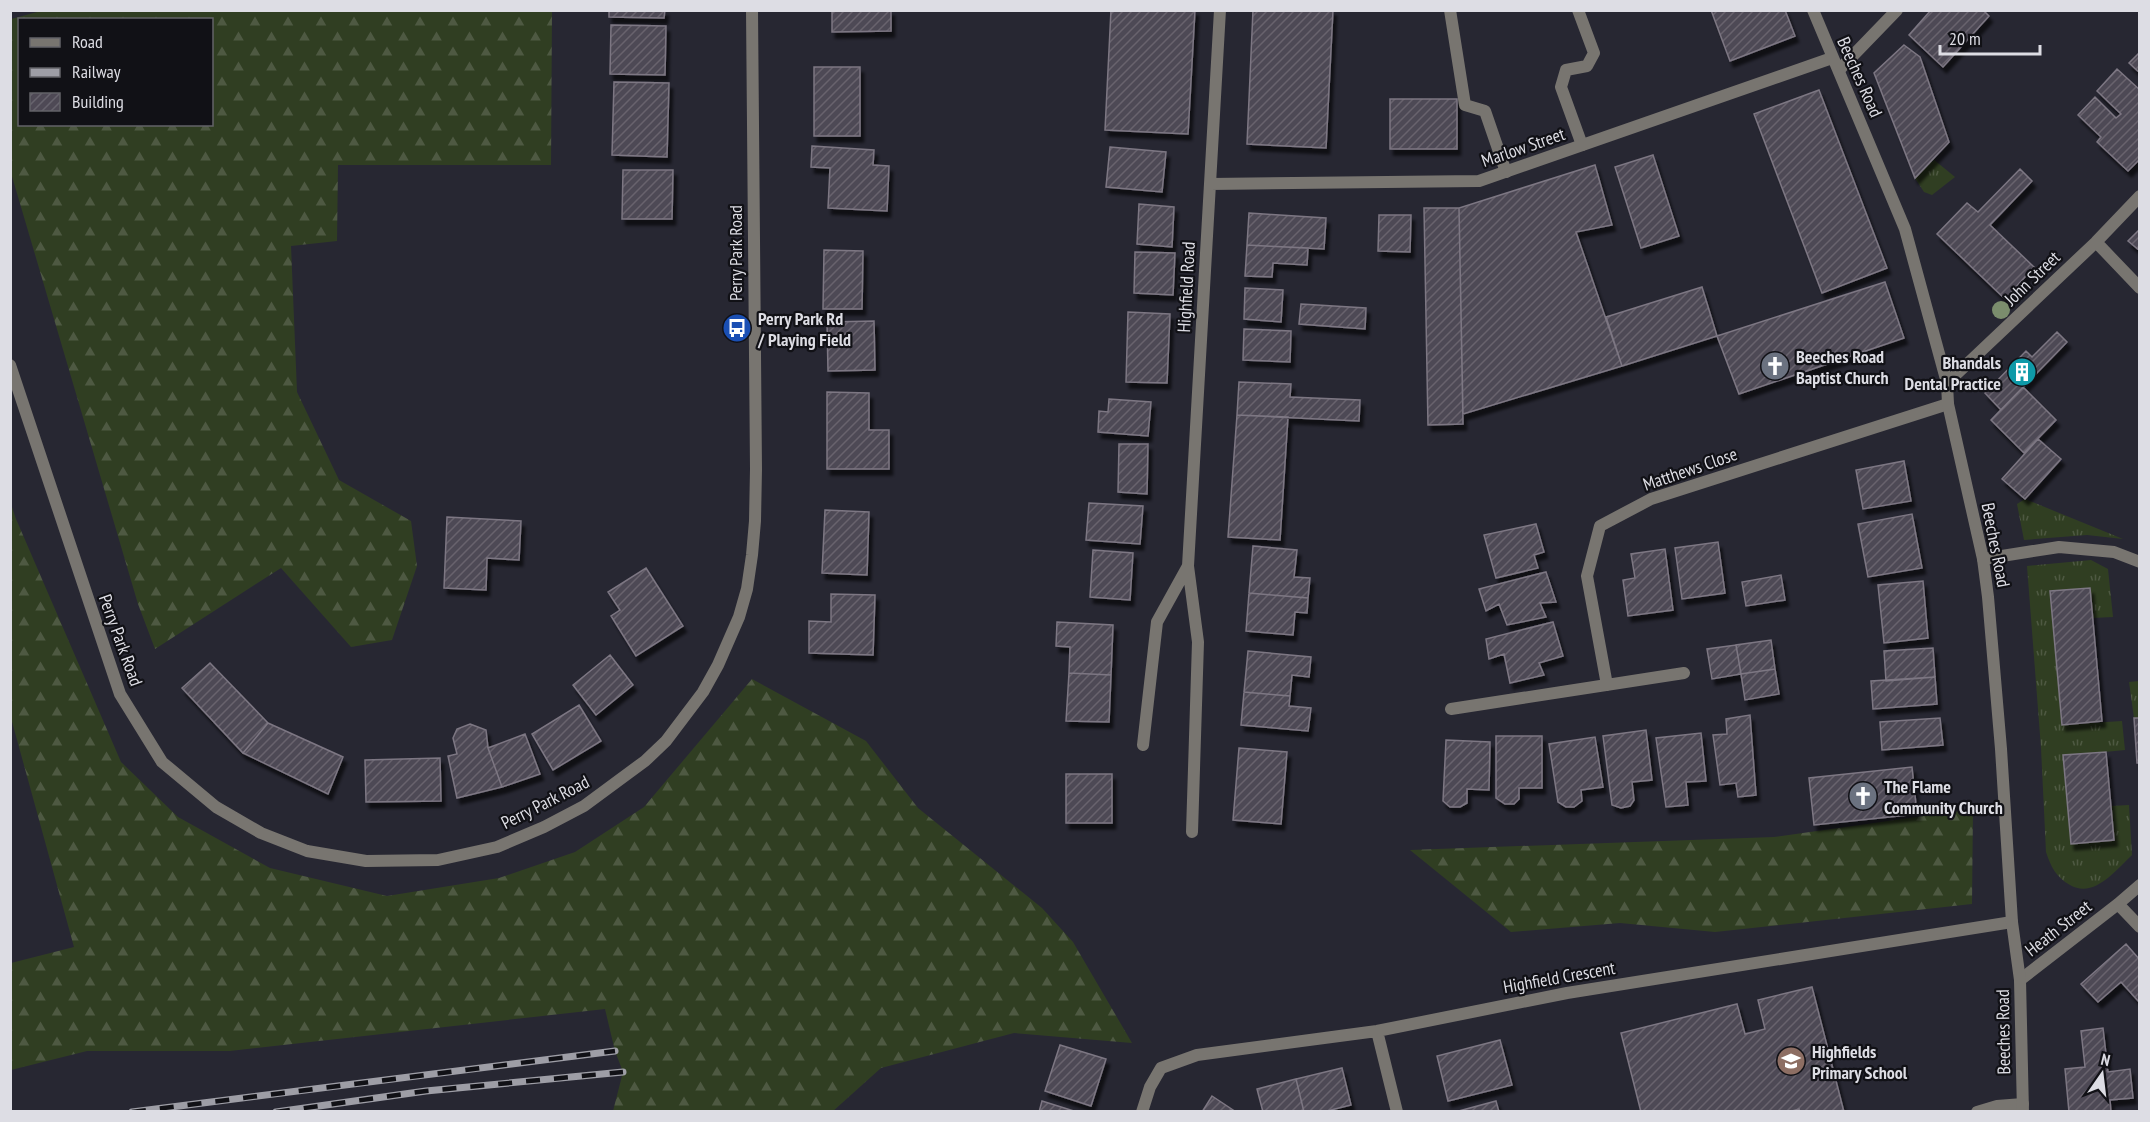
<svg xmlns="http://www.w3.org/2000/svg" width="2150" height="1122" font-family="'PT Sans Narrow',sans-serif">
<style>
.grass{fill:url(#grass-tufts)}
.forest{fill:url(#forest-firs);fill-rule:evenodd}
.building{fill:url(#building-hatch);stroke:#7d7783;stroke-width:1.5;filter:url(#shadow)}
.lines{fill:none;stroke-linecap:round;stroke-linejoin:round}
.service{stroke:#787570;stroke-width:12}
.minor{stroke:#787570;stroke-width:12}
.tertiary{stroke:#787570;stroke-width:12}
.rail-casing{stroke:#9e9ea6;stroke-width:7}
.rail{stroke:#111116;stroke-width:4.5;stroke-dasharray:14;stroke-linecap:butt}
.tree{fill:#7b8d6d}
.labels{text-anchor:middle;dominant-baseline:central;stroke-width:4.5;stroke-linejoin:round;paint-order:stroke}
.street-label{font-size:18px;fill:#dddde4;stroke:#111116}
.poi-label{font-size:18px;font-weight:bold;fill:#dddde4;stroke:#111116;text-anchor:start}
</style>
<defs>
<pattern id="grass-tufts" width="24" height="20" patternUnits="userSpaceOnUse" patternTransform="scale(1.5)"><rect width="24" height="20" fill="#303e22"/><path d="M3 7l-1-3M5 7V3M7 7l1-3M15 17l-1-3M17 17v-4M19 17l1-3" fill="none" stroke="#4e5942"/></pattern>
<pattern id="forest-firs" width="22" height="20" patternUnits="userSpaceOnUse" patternTransform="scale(1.5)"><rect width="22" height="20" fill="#303e22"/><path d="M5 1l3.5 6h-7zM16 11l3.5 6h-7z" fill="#4e5942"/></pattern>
<pattern id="building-hatch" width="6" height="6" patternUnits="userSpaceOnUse" patternTransform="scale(1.5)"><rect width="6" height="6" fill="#4e4955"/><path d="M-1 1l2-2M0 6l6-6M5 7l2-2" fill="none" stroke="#67636d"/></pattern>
<filter id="shadow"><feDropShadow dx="3.5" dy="6" stdDeviation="1.5" flood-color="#0009"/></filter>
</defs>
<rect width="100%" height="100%" fill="#272732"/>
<path class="grass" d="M1933 159 1955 177 1932 195 1924 192 1915 178Z
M2025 499 2123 539 2087 535 2024 540 2017 504Z
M2091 560 2108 569 2113 617 2092 618 2089 588 2050 592 2062 725 2122 721 2125 750 2063 756 2071 843 2114 840 2111 806 2129 805 2132 855C2116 870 2094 899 2070 885 2056 877 2051 867 2046 852L2041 748 2027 566Z
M2139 681V718H2134L2129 682Z"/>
<path class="forest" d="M41 11H552L551 165H338L337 241 291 246 297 392 339 480 411 521 417 566 392 640 351 647 281 568 155 649 138 604 11 173V19ZM20 20H212V124H20Z
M10 501 16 519 121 762 178 817 270 868 387 896 499 878 575 852 644 807 752 679 866 741 918 808 1042 908 1073 942 1132 1043 1014 1033 881 1068 832 1112 613 1111 623 1072 615 1051 605 1009 230 1051H87L11 1070V963L74 947 11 718Z
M1973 809 1972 904 1715 932 1620 923 1511 932 1410 850 1774 837Z"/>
<path class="building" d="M609 10H665L664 18 609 17Z
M832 10H891V31L832 32Z
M1111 10H1195L1188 134 1105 130Z
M1253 10H1333L1326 148 1247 144Z
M1711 10H1785L1795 36 1730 61Z
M1931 10H1983L1989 16 1943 67 1909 35Z
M611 25 666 26 665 75 610 74Z
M1904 45 1920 57 1949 142 1915 178 1874 73Z
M2140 52V73L2129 63Z
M814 67H860V136H814Z
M2117 69 2140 90V159L2128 171 2097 142 2101 137 2078 115 2095 97 2116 118 2121 114 2097 91Z
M614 82 669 83 667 157 612 155Z
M1819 90 1887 268 1822 293 1754 114Z
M1390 99H1457V149H1390Z
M812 146 874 150 873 165 889 166 887 211 828 208 830 168 811 167Z
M1110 147 1166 152 1162 192 1106 187Z
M1653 155 1679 236 1641 248 1615 167Z
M1595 165 1612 225 1576 232 1622 366 1463 414 1459 208Z
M2020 169 2032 181 1990 225 2034 267 2005 299 1937 234 1967 203 1978 212Z
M623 170H673L672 219H622Z
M1139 204 1174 207 1172 247 1137 244Z
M1424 208H1459L1463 424 1428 425Z
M1249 213 1326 218 1324 249 1247 245Z
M1379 215H1411L1410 252 1378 251Z
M2140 229V251L2128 241Z
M1247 245 1308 248 1307 265 1273 263 1272 277 1245 276Z
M824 250 863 251 862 309H823Z
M1135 252 1175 253 1173 295 1134 293Z
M1885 282 1904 338 1739 394 1717 336Z
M1702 287 1717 336 1622 366 1606 317Z
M1245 288 1283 290 1281 322 1244 319Z
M1301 304 1366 308 1365 329 1299 324Z
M1128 312 1170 314 1167 383 1126 382Z
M874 321 875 370 828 371 827 322Z
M1244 329 1291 331 1290 362 1243 360Z
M2057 332 2067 342 2001 410 1985 393 2026 351 2032 357Z
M1239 382 1291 384 1290 397 1360 400 1359 421 1237 415Z
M2023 387 2056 420 2024 453 1991 420Z
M827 392 869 393V430H889V469H827Z
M1109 399 1151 402 1148 436 1098 432 1099 411 1108 412Z
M1237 415 1288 417 1280 540 1228 537Z
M2038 439 2061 459 2025 499 2002 479Z
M1119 444H1148L1147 494 1118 492Z
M1904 461 1911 501 1863 509 1856 470Z
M1089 503 1143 506 1140 544 1086 540Z
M825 510 869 512 867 575 822 573Z
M1912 514 1922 568 1868 577 1858 524Z
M447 517 521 521 519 560 487 558 486 590 444 588Z
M1536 524 1544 552 1534 555 1538 568 1496 578 1484 535Z
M1718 542 1725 593 1682 599 1675 548Z
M1253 546 1297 550 1294 577 1310 578 1308 598 1249 593Z
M1665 549 1673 610 1628 616 1623 580 1635 578 1631 554Z
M1093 550 1133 553 1130 600 1090 597Z
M646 568 683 626 636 656 611 616 620 610 608 592Z
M1546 572 1556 602 1540 603 1546 617 1507 625 1499 604 1486 611 1479 589Z
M1781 575 1785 600 1746 606 1742 582Z
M1923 581 1928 638 1884 643 1878 585Z
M2090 588 2102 721 2062 725 2050 591Z
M1249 593 1308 598 1307 613 1295 612 1293 635 1246 631Z
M831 594 875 595 873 655 809 653V621L831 622Z
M1057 622 1113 625 1111 675 1069 673 1070 647 1056 646Z
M1553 622 1563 656 1539 663 1544 675 1510 683 1504 654 1489 659 1486 639Z
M1771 640 1775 669 1741 674 1736 645Z
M1736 645 1741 674 1712 679 1707 649Z
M1933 648 1935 677 1886 681 1884 651Z
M1248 651 1311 657 1309 677 1292 675 1290 696 1244 692Z
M610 655 633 685 596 715 573 685Z
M210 663 268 723 243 753 182 688Z
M1775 669 1779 694 1745 700 1741 674Z
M1069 673 1111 675 1109 722 1066 721Z
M1935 677 1937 704 1873 709 1871 681Z
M1244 692 1290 696 1289 706 1311 708 1308 731 1241 725Z
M579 705 601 741 553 770 532 734Z
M1750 715 1756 795 1738 797 1736 783 1720 785 1713 735 1727 734 1726 719Z
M1940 718 1943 745 1882 750 1880 722Z
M2134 718H2140V763H2137Z
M268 723 343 757 328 794 243 753Z
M470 724 486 730 488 748 502 787 457 798 448 756 457 754 453 738 457 729Z
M1646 730 1652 780 1632 782 1634 800 1630 806 1621 808 1612 805 1603 736Z
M1701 733 1706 781 1686 782 1688 805 1666 807 1656 738Z
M525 734 540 774 502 787 488 748Z
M1496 736H1542V788H1519V799L1514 804H1505L1496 798Z
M1595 737 1603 787 1581 790 1582 801 1574 807H1566L1558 802 1549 744Z
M1446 740 1490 742 1489 790 1467 789V803L1460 807H1450L1443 801Z
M1239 748 1287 752 1281 824 1233 820Z
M2106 752 2114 840 2071 844 2063 755Z
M440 758 441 801 366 802 365 760Z
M1912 767 1917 814 1814 825 1809 778Z
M1066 774H1112V823H1066Z
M2126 944 2140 960V1003L2121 982 2098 1002 2081 984Z
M1812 987 1844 1112H1800L1799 1109 1789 1112H1641L1621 1033 1737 1004 1745 1034 1765 1029 1758 1000Z
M2103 1028 2108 1072 2130 1069 2133 1098 2110 1100 2111 1112H2069L2065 1069 2085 1067 2081 1031Z
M1500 1040 1512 1085 1448 1101 1437 1056Z
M1060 1045 1106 1059 1091 1106 1045 1091Z
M1342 1068 1351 1105 1323 1112H1304L1296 1079Z
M1296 1079 1304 1112H1263L1257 1089Z
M1212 1096 1236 1112H1202Z
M1042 1101 1077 1112H1039Z
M1496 1101 1499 1112H1455Z"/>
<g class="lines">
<path class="service" d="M1450 10 1465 105 1485 111 1506 172
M1578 10 1594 53 1587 66 1566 70 1561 87 1582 145
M1977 1112 1997 1106 2023 1104"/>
<path class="minor" d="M1839 70 1897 10
M1210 184 1479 181 1832 58
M2096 242 2140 288
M1947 383 2096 242 2140 196
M1983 559 2059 547 2114 552 2140 562
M1607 685 1587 576 1600 526 1651 499 1948 404
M1451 709 1684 673
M1143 745 1157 622 1188 566
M1192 832 1198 642 1188 566 1220 10
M2118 904 2140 927
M2020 980 2118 904 2140 885
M1377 1031 1397 1112
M1142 1112 1150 1087 1161 1068 1197 1055 1377 1031 1567 993 2012 922"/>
<path class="tertiary" d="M1813 10 1905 229 1947 383 1948 404 1983 559 1988 597 2001 749 2012 922 2020 980 2023 1112
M10 365 120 694 162 762 216 807 261 833 307 851 366 861 438 860 497 847 544 827 584 806 645 761 666 741 703 692 718 665 739 617 747 589 752 555 755 521 756 469 752 10"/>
<g class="rail-casing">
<path id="rail" d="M132 1112 615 1051
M276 1112 426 1091 623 1072"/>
</g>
<use href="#rail" class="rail"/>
</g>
<circle class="tree" cx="2001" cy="310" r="9"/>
<defs>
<g id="bus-disc" transform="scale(1.5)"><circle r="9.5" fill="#1a4fb4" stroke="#111116"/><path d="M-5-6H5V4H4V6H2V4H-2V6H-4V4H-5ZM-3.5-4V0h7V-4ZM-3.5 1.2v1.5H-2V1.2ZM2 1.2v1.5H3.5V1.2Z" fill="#fff"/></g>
<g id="church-disc" transform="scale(1.5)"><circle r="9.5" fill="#6b7280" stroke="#111116"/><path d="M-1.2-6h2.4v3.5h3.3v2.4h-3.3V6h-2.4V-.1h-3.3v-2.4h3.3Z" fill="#fff"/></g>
<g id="building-disc" transform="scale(1.5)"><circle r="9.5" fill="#0f9aa8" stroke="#111116"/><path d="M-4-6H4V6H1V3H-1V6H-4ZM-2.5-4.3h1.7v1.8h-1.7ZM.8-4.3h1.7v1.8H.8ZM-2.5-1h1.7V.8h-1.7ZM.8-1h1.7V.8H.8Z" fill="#fff"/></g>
<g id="school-disc" transform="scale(1.5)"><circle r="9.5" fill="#8d6e63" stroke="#111116"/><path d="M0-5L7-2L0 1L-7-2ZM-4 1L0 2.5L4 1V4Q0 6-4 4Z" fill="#fff"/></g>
</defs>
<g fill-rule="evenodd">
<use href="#bus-disc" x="737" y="328"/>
<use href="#church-disc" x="1775" y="366"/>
<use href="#building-disc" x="2022" y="372"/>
<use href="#church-disc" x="1863" y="796"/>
<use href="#school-disc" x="1791" y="1061"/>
</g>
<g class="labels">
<g class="street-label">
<text transform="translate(1860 77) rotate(66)">Beeches Road</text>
<text transform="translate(1523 147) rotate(-19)">Marlow Street</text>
<text transform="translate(735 253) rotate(-90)">Perry Park Road</text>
<text transform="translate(2032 278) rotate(-44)">John Street</text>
<text transform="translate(1186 287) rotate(-87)">Highfield Road</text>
<text transform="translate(1690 469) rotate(-19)">Matthews Close</text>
<text transform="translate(1996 545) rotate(79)">Beeches Road</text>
<text transform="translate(121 640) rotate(70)">Perry Park Road</text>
<text transform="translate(545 802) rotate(-27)">Perry Park Road</text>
<text transform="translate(2058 928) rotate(-38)">Heath Street</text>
<text transform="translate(1559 977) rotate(-10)">Highfield Crescent</text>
<text transform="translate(2003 1032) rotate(-91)">Beeches Road</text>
</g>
<g class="poi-label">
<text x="758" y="318">Perry Park Rd<tspan x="758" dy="21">/ Playing Field</tspan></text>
<text x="1796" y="356">Beeches Road<tspan x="1796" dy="21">Baptist Church</tspan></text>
<text x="2001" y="362" text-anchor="end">Bhandals<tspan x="2001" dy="21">Dental Practice</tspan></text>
<text x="1884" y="786">The Flame<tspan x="1884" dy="21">Community Church</tspan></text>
<text x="1812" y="1051">Highfields<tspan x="1812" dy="21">Primary School</tspan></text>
</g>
</g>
<rect width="2150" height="1122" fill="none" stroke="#dddde4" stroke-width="24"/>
<rect x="18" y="18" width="195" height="108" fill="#111116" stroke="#636368" stroke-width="1.5"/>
<rect x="30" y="38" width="30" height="9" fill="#787570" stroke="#636368" stroke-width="1.5"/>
<text x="72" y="48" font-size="18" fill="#dddde4">Road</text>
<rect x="30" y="68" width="30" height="9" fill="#9e9ea6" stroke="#636368" stroke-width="1.5"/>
<text x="72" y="78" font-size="18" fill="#dddde4">Railway</text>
<rect x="30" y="93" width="30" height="18" fill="url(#building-hatch)" stroke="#636368" stroke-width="1.5"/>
<text x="72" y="108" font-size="18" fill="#dddde4">Building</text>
<g transform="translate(2102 1074) rotate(14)" stroke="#111116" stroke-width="4.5" paint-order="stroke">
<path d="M0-4.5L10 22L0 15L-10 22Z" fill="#dddde4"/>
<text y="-9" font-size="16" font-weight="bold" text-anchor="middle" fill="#dddde4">N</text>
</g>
<path d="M1940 45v9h100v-9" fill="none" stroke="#dddde4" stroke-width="3"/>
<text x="1949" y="45" font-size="18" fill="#dddde4" stroke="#111116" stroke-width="4.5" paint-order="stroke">20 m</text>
</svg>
